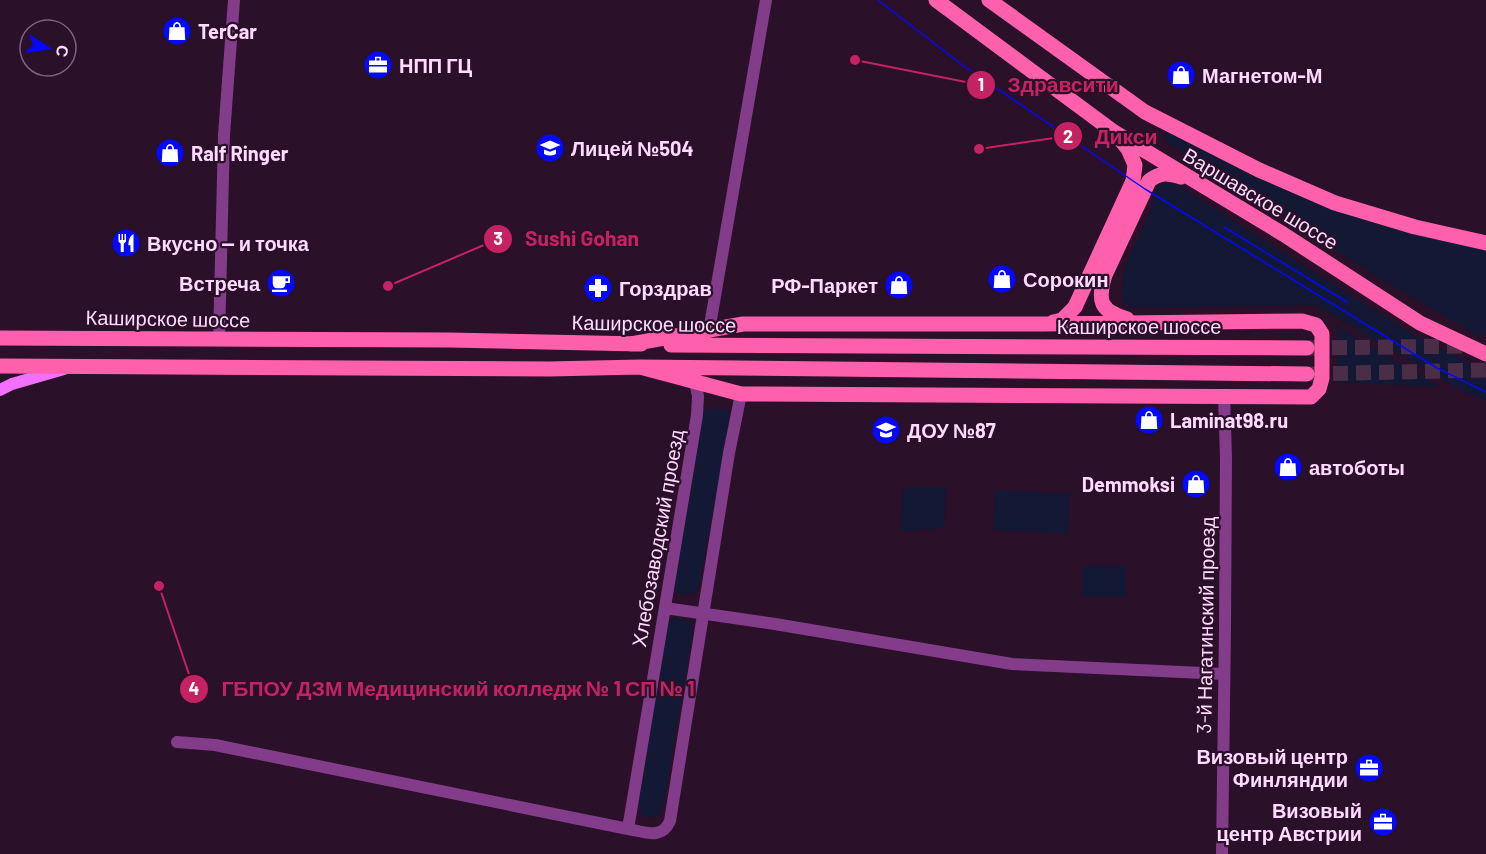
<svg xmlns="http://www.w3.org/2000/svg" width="1486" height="854" font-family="Barlow,sans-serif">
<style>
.green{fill:#131834}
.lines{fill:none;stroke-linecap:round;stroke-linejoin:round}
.primary-tunnel{stroke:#4a2e48;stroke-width:15;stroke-dasharray:15 8;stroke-linecap:butt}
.street{stroke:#833c89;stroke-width:12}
.secondary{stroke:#f370ff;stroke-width:12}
.primary{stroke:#ff60ad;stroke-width:15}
.tram{stroke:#0508ff;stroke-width:1.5}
.labels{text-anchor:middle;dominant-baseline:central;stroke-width:4.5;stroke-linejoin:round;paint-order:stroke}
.poi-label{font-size:20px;font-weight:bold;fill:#ffd9ff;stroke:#2a1028;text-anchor:start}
.street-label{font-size:20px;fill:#ffd9ff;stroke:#2a1028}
.leader{fill:none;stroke:#c52263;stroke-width:2}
.callout-dot{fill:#c52263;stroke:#2a1028;stroke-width:2}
.mark-label{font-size:18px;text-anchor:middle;font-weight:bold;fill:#fff}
.callout-label{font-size:21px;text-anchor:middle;font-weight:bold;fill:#c52263;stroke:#2a1028;stroke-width:4.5;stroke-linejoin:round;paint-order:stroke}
</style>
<rect width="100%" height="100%" fill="#2a1028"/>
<path class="green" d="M1167 132H1171L1266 180 1486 249V334L1477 335 1368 271 1167 142 1165 138Z
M1164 182 1177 185 1409 332 1486 371V400L1466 393 1315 305 1132 308 1123 301C1116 271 1141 239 1150 211 1153 203 1154 195 1156 187Z
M1338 327 1440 387 1337 382 1338 335 1336 328Z
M703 409H729L730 422 699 586 695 593 683 595 678 593 673 583Z
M903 487H944L946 489 944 528 901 531Z
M995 490 1069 494 1068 534 993 530Z
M1082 566H1126V597H1082Z
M675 617 691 621 693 632 663 807 659 815 651 818 641 814 637 802 668 622Z"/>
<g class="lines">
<path class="primary-tunnel" d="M1309 348 1471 346
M1310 374 1486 370"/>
<path class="street" d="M709 331 766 0
M219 340 224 135 234 0
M665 608 775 624 1012 664 1224 674
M177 742 215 745 628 829C645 832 662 840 670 821L729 453 741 394
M628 829 697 415 698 396 695 382
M1222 854 1225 629 1226 457 1224 396"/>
<path class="secondary" d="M0 390 12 384 64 369"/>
<path class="primary" d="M936 0 1114 132 1283 234 1420 323 1486 354
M989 0 1145 112 1259 170 1335 203 1415 227 1486 243
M1127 319C1100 311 1097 301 1105 275L1149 181C1160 172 1168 173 1181 177
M1053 322 1062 320 1075 307 1133 181 1135 165 1128 149 1120 139
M0 338 449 340 641 344
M631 344 743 324H1043L1302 321 1316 325 1322 334V378L1319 389 1311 397 741 394 640 367
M671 345 1307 348
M0 366 549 369 640 367 1307 374"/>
<path class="tram" d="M878 0 961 64 1145 189 1437 368 1486 392
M1224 227 1347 302"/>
</g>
<defs>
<g id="shop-disc" transform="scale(1.5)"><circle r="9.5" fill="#0508ff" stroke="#2a1028"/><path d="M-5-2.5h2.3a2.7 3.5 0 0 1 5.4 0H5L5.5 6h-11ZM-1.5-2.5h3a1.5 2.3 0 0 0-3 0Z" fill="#fff"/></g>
<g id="office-disc" transform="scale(1.5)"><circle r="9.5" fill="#0508ff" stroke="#2a1028"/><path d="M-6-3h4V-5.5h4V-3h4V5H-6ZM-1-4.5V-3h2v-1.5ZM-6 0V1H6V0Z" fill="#fff"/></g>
<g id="school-disc" transform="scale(1.5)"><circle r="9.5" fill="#0508ff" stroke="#2a1028"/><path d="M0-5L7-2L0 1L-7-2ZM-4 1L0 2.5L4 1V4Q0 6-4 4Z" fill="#fff"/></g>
<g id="restaurant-disc" transform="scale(1.5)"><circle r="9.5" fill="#0508ff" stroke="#2a1028"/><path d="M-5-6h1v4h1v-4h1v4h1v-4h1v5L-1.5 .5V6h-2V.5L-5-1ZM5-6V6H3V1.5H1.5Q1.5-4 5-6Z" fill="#fff"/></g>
<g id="cafe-disc" transform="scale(1.5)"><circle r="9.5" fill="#0508ff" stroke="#2a1028"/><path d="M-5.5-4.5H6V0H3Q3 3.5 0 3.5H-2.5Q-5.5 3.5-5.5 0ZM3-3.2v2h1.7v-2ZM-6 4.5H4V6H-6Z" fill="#fff"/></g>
<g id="pharmacy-disc" transform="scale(1.5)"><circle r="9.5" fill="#0508ff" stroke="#2a1028"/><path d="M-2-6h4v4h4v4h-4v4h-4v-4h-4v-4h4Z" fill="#fff"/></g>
</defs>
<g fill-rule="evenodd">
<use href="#shop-disc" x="177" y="31"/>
<use href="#office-disc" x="378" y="65"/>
<use href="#shop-disc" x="1181" y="75"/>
<use href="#school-disc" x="550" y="148"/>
<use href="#shop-disc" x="170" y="153"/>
<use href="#restaurant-disc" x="126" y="243"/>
<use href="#shop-disc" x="1002" y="279"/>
<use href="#cafe-disc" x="281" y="283"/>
<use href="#shop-disc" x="899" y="285"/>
<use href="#pharmacy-disc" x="598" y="288"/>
<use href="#shop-disc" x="1149" y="420"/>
<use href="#school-disc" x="886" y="430"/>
<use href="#shop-disc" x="1288" y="467"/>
<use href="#shop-disc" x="1196" y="484"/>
<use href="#office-disc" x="1369" y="768"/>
<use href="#office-disc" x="1383" y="822"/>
</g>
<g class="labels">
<g class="poi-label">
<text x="198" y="31">TerCar</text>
<text x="399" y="65">НПП ГЦ</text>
<text x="1202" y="75">Магнетом-М</text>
<text x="571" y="148">Лицей №504</text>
<text x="191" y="153">Ralf Ringer</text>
<text x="147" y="243">Вкусно — и точка</text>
<text x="1023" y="279">Сорокин</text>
<text x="260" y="283" text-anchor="end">Встреча</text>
<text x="878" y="285" text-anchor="end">РФ-Паркет</text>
<text x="619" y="288">Горздрав</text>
<text x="1170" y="420">Laminat98.ru</text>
<text x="907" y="430">ДОУ №87</text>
<text x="1309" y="467">автоботы</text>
<text x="1175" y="484" text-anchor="end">Demmoksi</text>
<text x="1348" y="756" text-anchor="end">Визовый центр<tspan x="1348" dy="23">Финляндии</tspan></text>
<text x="1362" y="810" text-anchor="end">Визовый<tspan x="1362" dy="23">центр Австрии</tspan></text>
</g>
<g class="street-label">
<text transform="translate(1261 198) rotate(31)">Варшавское шоссе</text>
<text transform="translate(168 318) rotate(1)">Каширское шоссе</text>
<text transform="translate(654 323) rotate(1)">Каширское шоссе</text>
<text x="1139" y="326">Каширское шоссе</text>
<text transform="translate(657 538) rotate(-80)">Хлебозаводский проезд</text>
<text transform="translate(1205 625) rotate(-89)">3-й Нагатинский проезд</text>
</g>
</g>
<path class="leader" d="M855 60L981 85M979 149L1068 136M388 286L498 239M159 586L194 689"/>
<g class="callout-dot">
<circle cx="855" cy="60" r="6"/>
<circle cx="979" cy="149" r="6"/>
<circle cx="388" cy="286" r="6"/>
<circle cx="159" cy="586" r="6"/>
<circle cx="981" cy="85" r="15"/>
<circle cx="1068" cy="136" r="15"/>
<circle cx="498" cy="239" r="15"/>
<circle cx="194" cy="689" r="15"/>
</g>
<g class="mark-label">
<text x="981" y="91">1</text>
<text x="1068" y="143">2</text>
<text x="498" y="245">3</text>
<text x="194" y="695">4</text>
</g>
<g class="callout-label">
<text x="1063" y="92">Здравсити</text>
<text x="1126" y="144">Дикси</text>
<text x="582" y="246">Sushi Gohan</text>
<text x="458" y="696">ГБПОУ ДЗМ Медицинский колледж № 1 СП № 1</text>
</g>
<g transform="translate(48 48) rotate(102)"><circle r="28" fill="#2a1028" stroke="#7f607e" stroke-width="1.5"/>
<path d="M0-4.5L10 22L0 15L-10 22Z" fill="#0508ff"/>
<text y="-9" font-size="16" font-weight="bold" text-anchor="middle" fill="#ffd9ff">С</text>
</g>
</svg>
